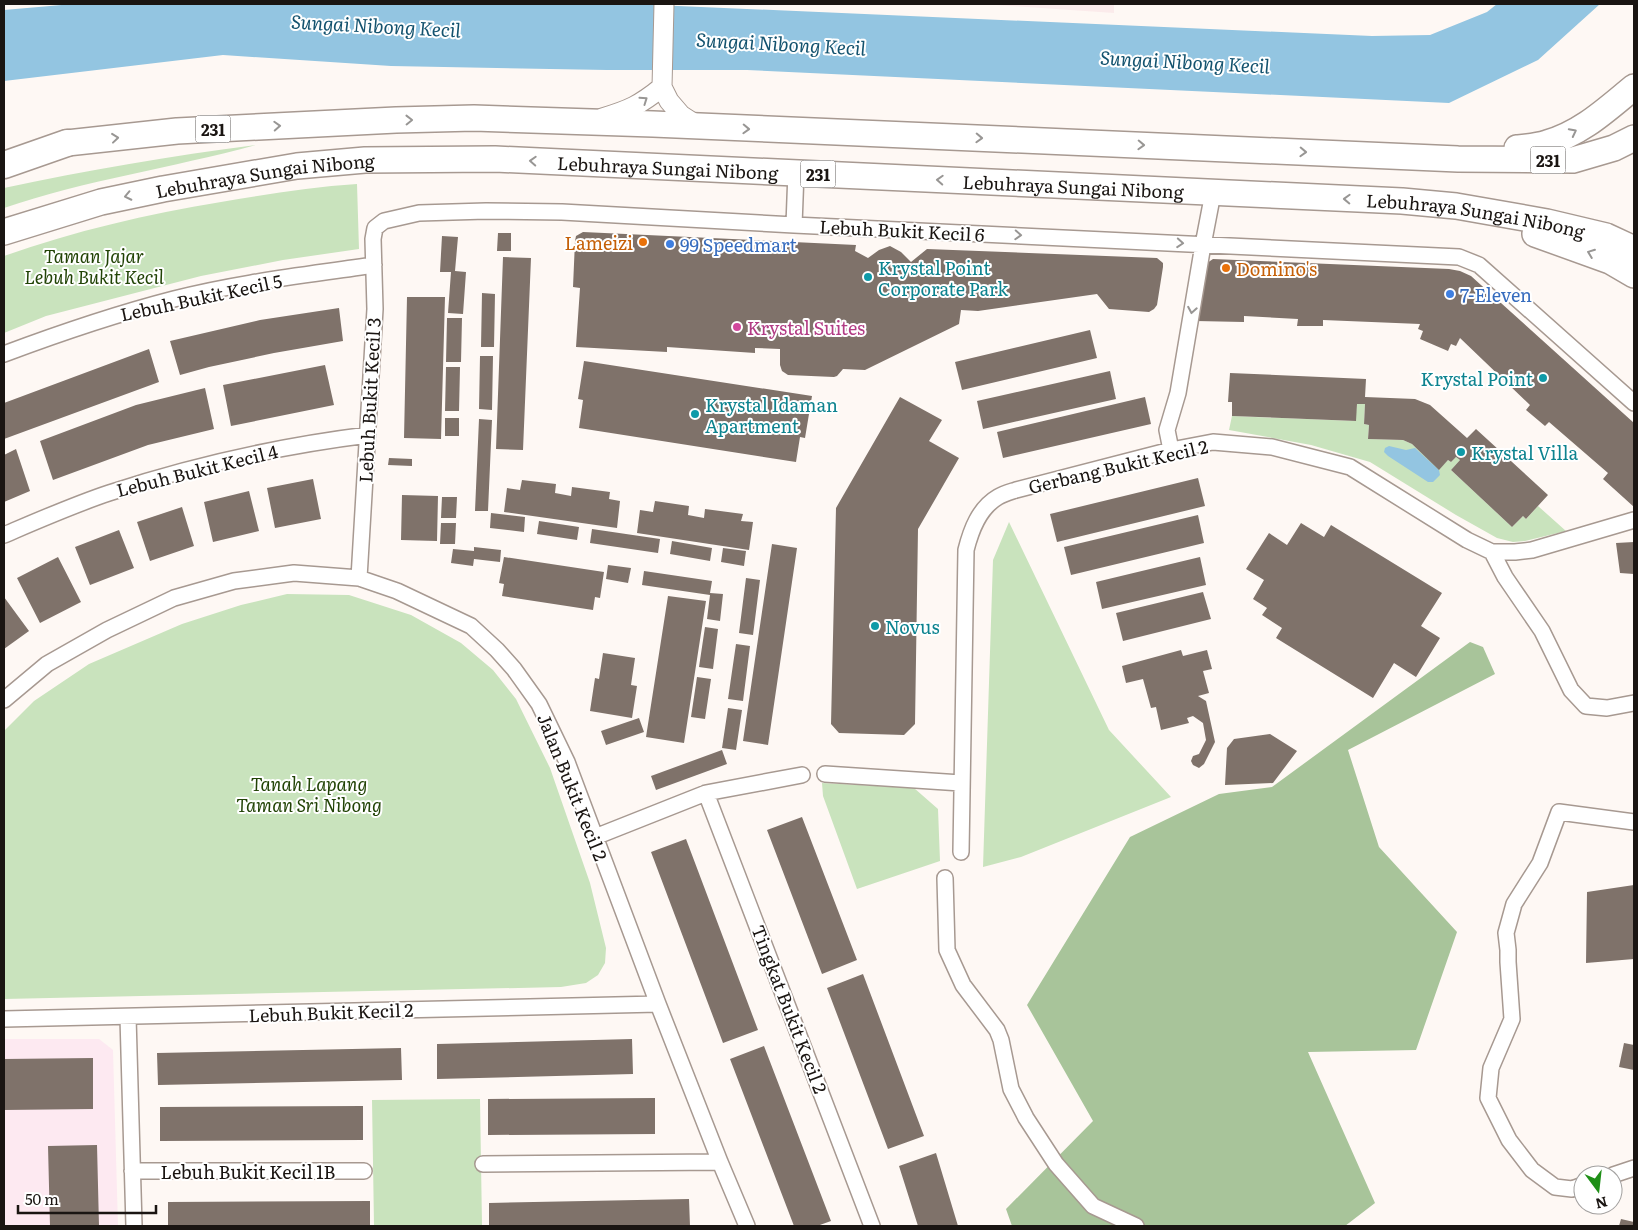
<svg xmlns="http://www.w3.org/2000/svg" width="1638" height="1230" font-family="Literata,serif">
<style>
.commercial{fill:#fde9f1}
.industrial{fill:#fbebeb}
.green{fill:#c9e3bd}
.forest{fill:#a8c49a}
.water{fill:#93c5e1}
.building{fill:#7f726a}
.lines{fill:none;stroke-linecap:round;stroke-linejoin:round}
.minor-casing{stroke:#a79991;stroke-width:18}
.tertiary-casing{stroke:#a79991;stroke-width:21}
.primary-casing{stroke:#a79991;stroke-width:28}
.trunk-casing{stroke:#a79991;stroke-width:29}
.minor{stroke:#fff;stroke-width:15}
.tertiary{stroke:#fff;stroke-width:19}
.primary{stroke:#fff;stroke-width:25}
.trunk{stroke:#fff;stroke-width:26}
.oneway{stroke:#989694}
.food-dot{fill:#e8710a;stroke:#fff;stroke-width:2}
.shop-dot{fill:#3f7fe0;stroke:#fff;stroke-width:2}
.culture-dot{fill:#0f9aa8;stroke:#fff;stroke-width:2}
.hotel-dot{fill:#d1479c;stroke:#fff;stroke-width:2}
.labels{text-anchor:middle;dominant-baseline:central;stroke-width:4;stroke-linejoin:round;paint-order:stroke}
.shield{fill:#fff;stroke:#5f5b59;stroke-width:1}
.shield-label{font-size:16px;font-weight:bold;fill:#1a1512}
.street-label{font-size:18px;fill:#1a1512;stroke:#fff}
.food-label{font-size:18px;fill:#c56008;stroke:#fff;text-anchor:end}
.shop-label{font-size:18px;fill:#366cbe;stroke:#fff;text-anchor:start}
.park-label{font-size:18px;font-style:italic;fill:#214305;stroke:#fff}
.culture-label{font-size:18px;fill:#0d838f;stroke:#fff;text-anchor:start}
.hotel-label{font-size:18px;fill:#b23c85;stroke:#fff;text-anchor:start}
.water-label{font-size:19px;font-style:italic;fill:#14536f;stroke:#fff}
</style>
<rect width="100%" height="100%" fill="#fef8f4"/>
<path class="commercial" d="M4 1039H99L113 1050 118 1226H4Z"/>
<path class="industrial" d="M982 4H1114V13Z"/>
<path class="green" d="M256 145C172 168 86 180 4 208V188C87 170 171 156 256 145Z
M357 184 359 249 283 260 201 276 46 316 4 333V256C75 231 147 214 221 202 267 194 312 187 357 184Z
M1357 404H1365L1364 424 1369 425 1368 439 1403 440 1412 444 1439 469 1448 460 1451 462 1456 457 1460 460 1451 470 1512 527 1523 516 1526 519 1538 506 1566 531 1525 541 1513 542 1497 538 1456 515 1370 462 1311 445 1229 430 1232 416 1355 421Z
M1009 522 1109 730 1171 797 1021 857 983 867 993 560Z
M287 594 349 595 411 615 461 643 493 670 516 699 550 768 590 883 606 948 605 963 598 975 586 983 561 987 4 999V731L34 701 89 664 182 624 241 605Z
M822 783 914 788 938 809 940 861 857 889 823 796Z
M480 1099 482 1226H374L372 1100Z"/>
<path class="forest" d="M1470 642 1483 647 1495 674 1348 750 1379 847 1457 932 1416 1050 1308 1052 1375 1203 1345 1226H1012L1006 1209 1093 1121 1027 1005 1130 837 1219 794 1272 787Z"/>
<path class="water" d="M73 4H632L1372 36 1430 35 1487 12 1497 4H1600L1538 60 1449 103 747 70H607L391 66 223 55 4 81V10Z
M1389 446 1406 450 1415 448 1439 470 1440 475 1433 482H1428L1388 456 1384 452 1385 448Z"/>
<path class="building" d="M583 232 856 245 855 251 868 258 879 250 890 246 901 252 911 262 927 249 1157 258 1163 263V267L1157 305 1154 309 1149 312 1109 309 1097 294 978 311 961 310 959 324 865 370 843 369 837 376 834 377 788 375 782 371 780 365V349L755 348V353L667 347V352L576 347 580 288 573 287 575 241 576 236Z
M498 233H511V251H497Z
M442 236 458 237 455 271 466 272 463 314 448 313 451 272H440Z
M503 257 531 258 523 450 496 449Z
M1213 259 1449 269 1460 271 1471 276 1634 423V507L1603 479 1608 473 1549 422 1545 426 1526 410 1530 405 1460 338 1456 346 1451 344 1448 351 1420 339 1423 331 1418 329 1420 324 1323 320V326H1297L1298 319 1244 316V322L1196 321 1207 263Z
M482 293 495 294 494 347H481Z
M407 297H445L441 439 404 438Z
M339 308 343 341 274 353 209 367 180 375 170 341 260 320Z
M447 318H462L461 362H446Z
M1090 330 1097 358 962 390 955 362Z
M149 349 159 382 4 439V403Z
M480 356H493L492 410 479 409Z
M584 361 812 396 805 438 800 437 796 462 579 428 583 400 578 399Z
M325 365 334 405 231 426 223 385Z
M446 367H460L459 411H445Z
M1110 371 1116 399 983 429 977 401Z
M1230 373 1366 379 1365 397 1415 399 1430 405 1467 438 1476 429 1548 495 1526 519 1523 516 1512 527 1451 470 1460 460 1456 457 1451 462 1448 460 1439 470 1412 444 1403 440 1368 439 1369 425 1364 424 1365 404H1357L1356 421 1232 416V402H1228Z
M205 388 214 429 148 445 53 480 40 441 136 405Z
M900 397 942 420 929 441 959 458 918 529 915 724 904 735 839 733 831 724 836 508Z
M1145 397 1151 424 1003 458 997 432Z
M445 418H459V436H445Z
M479 419 492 420 488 511H475Z
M16 449 30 491 4 502V455Z
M389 458 412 459V466L388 465Z
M1198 478 1205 506 1057 542 1050 514Z
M313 479 321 519 275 528 267 488Z
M522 480 556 484 555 493 571 496 572 487 610 492 609 499 620 501 617 528 504 512 507 488 520 490Z
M249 491 259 531 213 542 204 502Z
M402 495 438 496 437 541 401 540Z
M442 497H457L456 518H441Z
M655 501 689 506 688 515 704 518 705 509 743 514 741 521 753 522 749 550 637 533 640 510 653 512Z
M182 507 194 546 150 561 137 522Z
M491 513 525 517 524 532 490 528Z
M1198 515 1204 543 1071 575 1064 547Z
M539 521 579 527 577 540 537 534Z
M441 523H456L455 544H440Z
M1301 523 1324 537 1331 525 1442 593 1421 626 1440 638 1416 677 1394 663 1373 698 1276 638 1282 628 1262 615 1267 608 1253 599 1264 580 1246 569 1269 533 1287 545Z
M592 529 660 539 658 553 590 543Z
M119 530 134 568 90 585 75 547Z
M672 541 712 548 710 561 670 554Z
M1634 542V574L1620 573 1616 543Z
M772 544 797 548 768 745 743 741Z
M474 547 501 550 500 562 474 559 473 566 451 563 453 549 474 551Z
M723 548 746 551 744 566 721 562Z
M58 557 81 602 40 623 17 578Z
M504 557 604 572 600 598 595 597 593 610 502 596 504 584 499 583Z
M1200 557 1206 585 1102 609 1096 582Z
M608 565 631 568 628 583 606 579Z
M644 571 712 581 710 593 723 594 720 621 707 619 710 595 642 585Z
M746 578 760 580 753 635 739 633Z
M1203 592 1211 619 1123 641 1116 613Z
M668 596 706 601 684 743 646 737Z
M4 597 29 631 4 649Z
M705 627 718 629 713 669 699 667Z
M736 644 750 646 743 701 728 699Z
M1181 650 1183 656 1207 650 1212 669 1203 671 1209 693 1198 696 1206 701 1215 742 1204 764 1199 768 1193 765 1191 761 1193 756 1199 754 1206 740 1203 723 1193 716 1187 718 1189 723 1161 730 1156 707 1151 708 1143 679 1126 683 1122 666Z
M603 653 635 658 631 685 637 686 632 718 590 711 595 678 599 679Z
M697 677 711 679 705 719 691 717Z
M728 708 742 710 736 750 722 748Z
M639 718 644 732 606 745 601 731Z
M1270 734 1297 751 1273 783 1225 785 1227 748 1234 739Z
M722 750 727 764 656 790 651 776Z
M802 817 857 960 822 974 767 830Z
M686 839 758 1030 723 1043 651 852Z
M1634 885V959L1586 963 1587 892Z
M863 974 924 1136 888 1149 827 988Z
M632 1039 633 1074 437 1079V1044Z
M1624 1043 1634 1045V1070L1619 1067Z
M764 1046 831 1221 817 1226H794L730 1059Z
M401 1048 402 1080 158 1085 157 1053Z
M93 1058V1109L4 1110V1059Z
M655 1098V1134L488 1135V1099Z
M363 1106V1140L160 1141V1107Z
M97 1145 99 1226H50L48 1146Z
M936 1153 958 1226H918L899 1166Z
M689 1199 690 1226H489V1203Z
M370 1201V1226H168V1202Z
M1621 1219 1634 1222V1226H1619Z"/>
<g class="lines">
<g class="minor-casing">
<path id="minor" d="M794 225 796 172
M4 354C60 333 116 314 174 299 240 282 307 275 374 265
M1171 450 1167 430 1178 393 1203 245 1213 193
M4 535C39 520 73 505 109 493 194 465 280 446 368 435
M1492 552 1505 577 1542 631 1571 690 1586 706 1607 708 1634 703
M359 578 375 309 373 239 375 228 384 221 419 213 486 211 562 212 794 225 1459 257 1479 265 1634 403
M4 700 47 664 107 630 174 598 234 581 294 573 359 578 397 591 471 626 497 650 514 669 539 704 567 762 658 1004 720 1162 747 1226
M825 774 961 783
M706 793 872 1226
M595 837 706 793 802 775
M961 852 966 550C971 530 979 508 998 497 1003 494 1010 492 1016 490L1171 450 1213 442 1272 447 1350 467 1467 540 1492 552H1515L1532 550 1634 520
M945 878 947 950 963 985 997 1030 1001 1040 1011 1089 1026 1118 1056 1164 1093 1206 1136 1226
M128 1017 134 1226
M4 1019 658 1004
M483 1164 720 1162
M132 1171H364
M1613 1175 1634 1168
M1583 1185 1572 1189 1555 1187 1532 1170 1509 1140 1488 1098 1491 1068 1512 1019 1508 962V950L1506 933 1514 904 1540 863 1559 812 1634 822"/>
</g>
<g class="tertiary-casing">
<path id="tertiary" d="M664 4 662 87 669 101 681 115 698 126
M602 118C629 110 640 105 662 87"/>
</g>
<g class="primary-casing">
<g id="primary">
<path d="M67 143 177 131 396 120 474 118 653 124 1458 159 1573 160 1614 148 1634 138"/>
<path d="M1517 148C1527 147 1538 146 1547 143 1582 133 1607 109 1634 87"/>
<path id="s1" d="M4 232 101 202 163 189 297 166 365 160 495 159 1402 201 1456 206 1547 222 1606 236 1634 249"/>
<path d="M1535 234 1610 261 1634 275"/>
</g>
</g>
<g class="trunk-casing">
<path id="trunk" d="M4 165 67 143"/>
</g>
<use href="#minor" class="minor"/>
<use href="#tertiary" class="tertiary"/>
<use href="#primary" class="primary"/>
<use href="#trunk" class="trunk"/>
</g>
<defs><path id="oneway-chevron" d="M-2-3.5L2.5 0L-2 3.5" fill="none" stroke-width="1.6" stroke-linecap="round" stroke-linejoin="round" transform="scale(1.25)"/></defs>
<g class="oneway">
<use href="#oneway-chevron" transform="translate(644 100) rotate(-35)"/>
<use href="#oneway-chevron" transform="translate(409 120) rotate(-1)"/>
<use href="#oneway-chevron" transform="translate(277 126) rotate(-3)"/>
<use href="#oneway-chevron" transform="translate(746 129) rotate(2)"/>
<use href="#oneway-chevron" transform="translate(1573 132) rotate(-27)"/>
<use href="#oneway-chevron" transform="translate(115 138) rotate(-6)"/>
<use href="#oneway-chevron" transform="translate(979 138) rotate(2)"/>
<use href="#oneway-chevron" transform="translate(1141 145) rotate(2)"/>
<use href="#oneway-chevron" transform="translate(1303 152) rotate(2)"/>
<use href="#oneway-chevron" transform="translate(533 161) rotate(-177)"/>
<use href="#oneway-chevron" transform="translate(940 180) rotate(-177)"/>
<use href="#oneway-chevron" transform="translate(128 196) rotate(168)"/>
<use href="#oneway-chevron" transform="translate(1347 199) rotate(-178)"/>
<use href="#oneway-chevron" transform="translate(1018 235) rotate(3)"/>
<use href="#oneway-chevron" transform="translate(1180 243) rotate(4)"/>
<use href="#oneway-chevron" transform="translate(1591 253) rotate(-159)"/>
<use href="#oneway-chevron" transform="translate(1192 310) rotate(100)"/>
</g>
<g class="food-dot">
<circle cx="643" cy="242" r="5"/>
<circle cx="1226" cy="268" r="5"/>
</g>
<g class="shop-dot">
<circle cx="670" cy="244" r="5"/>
<circle cx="1450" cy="294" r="5"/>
</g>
<g class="culture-dot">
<circle cx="868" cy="277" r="5"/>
<circle cx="1543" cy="378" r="5"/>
<circle cx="695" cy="414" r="5"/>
<circle cx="1461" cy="452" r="5"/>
<circle cx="875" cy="626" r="5"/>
</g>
<circle class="hotel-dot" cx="737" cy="327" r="5"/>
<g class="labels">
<g class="shield">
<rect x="195.5" y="115.5" width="35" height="27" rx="4"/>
<rect x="1530.5" y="146.5" width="35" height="27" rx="4"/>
<rect x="800.5" y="160.5" width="35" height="27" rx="4"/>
</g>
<g class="shield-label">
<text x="213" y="129">231</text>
<text x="1548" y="160">231</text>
<text x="818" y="174">231</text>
</g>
<g class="street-label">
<text stroke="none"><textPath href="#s1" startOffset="672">Lebuhraya Sungai Nibong</textPath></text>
<text stroke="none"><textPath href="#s1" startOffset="268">Lebuhraya Sungai Nibong</textPath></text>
<text stroke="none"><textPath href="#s1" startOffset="1078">Lebuhraya Sungai Nibong</textPath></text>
<text stroke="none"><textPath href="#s1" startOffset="1482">Lebuhraya Sungai Nibong</textPath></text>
<text transform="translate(902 230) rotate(3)">Lebuh Bukit Kecil 6</text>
<text transform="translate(201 297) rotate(-12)">Lebuh Bukit Kecil 5</text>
<text transform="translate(369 400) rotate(-87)">Lebuh Bukit Kecil 3</text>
<text transform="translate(1118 466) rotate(-13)">Gerbang Bukit Kecil 2</text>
<text transform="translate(197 470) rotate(-14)">Lebuh Bukit Kecil 4</text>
<text transform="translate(573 787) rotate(68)">Jalan Bukit Kecil 2</text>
<text transform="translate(790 1009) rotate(69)">Tingkat Bukit Kecil 2</text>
<text transform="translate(331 1012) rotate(-2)">Lebuh Bukit Kecil 2</text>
<text x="248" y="1171">Lebuh Bukit Kecil 1B</text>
</g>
<g class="food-label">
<text x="633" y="242">Lameizi</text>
<text x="1236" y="268" text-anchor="start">Domino's</text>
</g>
<g class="shop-label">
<text x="680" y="244">99 Speedmart</text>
<text x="1460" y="294">7-Eleven</text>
</g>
<g class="park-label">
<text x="94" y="255">Taman Jajar<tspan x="94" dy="21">Lebuh Bukit Kecil</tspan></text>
<text x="309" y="783">Tanah Lapang<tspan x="309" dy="21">Taman Sri Nibong</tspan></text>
</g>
<g class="culture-label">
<text x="878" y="267">Krystal Point<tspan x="878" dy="21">Corporate Park</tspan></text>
<text x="1533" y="378" text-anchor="end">Krystal Point</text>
<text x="705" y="404">Krystal Idaman<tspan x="705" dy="21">Apartment</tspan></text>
<text x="1471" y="452">Krystal Villa</text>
<text x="885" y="626">Novus</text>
</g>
<g class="hotel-label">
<text x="747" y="327">Krystal Suites</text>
</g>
<g class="water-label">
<text transform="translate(376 25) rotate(3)">Sungai Nibong Kecil</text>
<text transform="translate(781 43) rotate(3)">Sungai Nibong Kecil</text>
<text transform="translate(1185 61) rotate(3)">Sungai Nibong Kecil</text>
</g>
</g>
<rect width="1638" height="1230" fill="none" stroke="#1a1512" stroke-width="10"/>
<g transform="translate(1598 1190) rotate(165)"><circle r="24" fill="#ffffff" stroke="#a3a1a0"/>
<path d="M0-4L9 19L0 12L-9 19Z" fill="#1f8f17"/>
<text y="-8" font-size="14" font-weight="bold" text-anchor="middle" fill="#1a1512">N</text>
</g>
<path d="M18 1205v8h138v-8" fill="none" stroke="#1a1512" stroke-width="2.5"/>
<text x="25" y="1205" font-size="15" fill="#1a1512" stroke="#ffffff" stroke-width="4" paint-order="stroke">50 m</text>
</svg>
